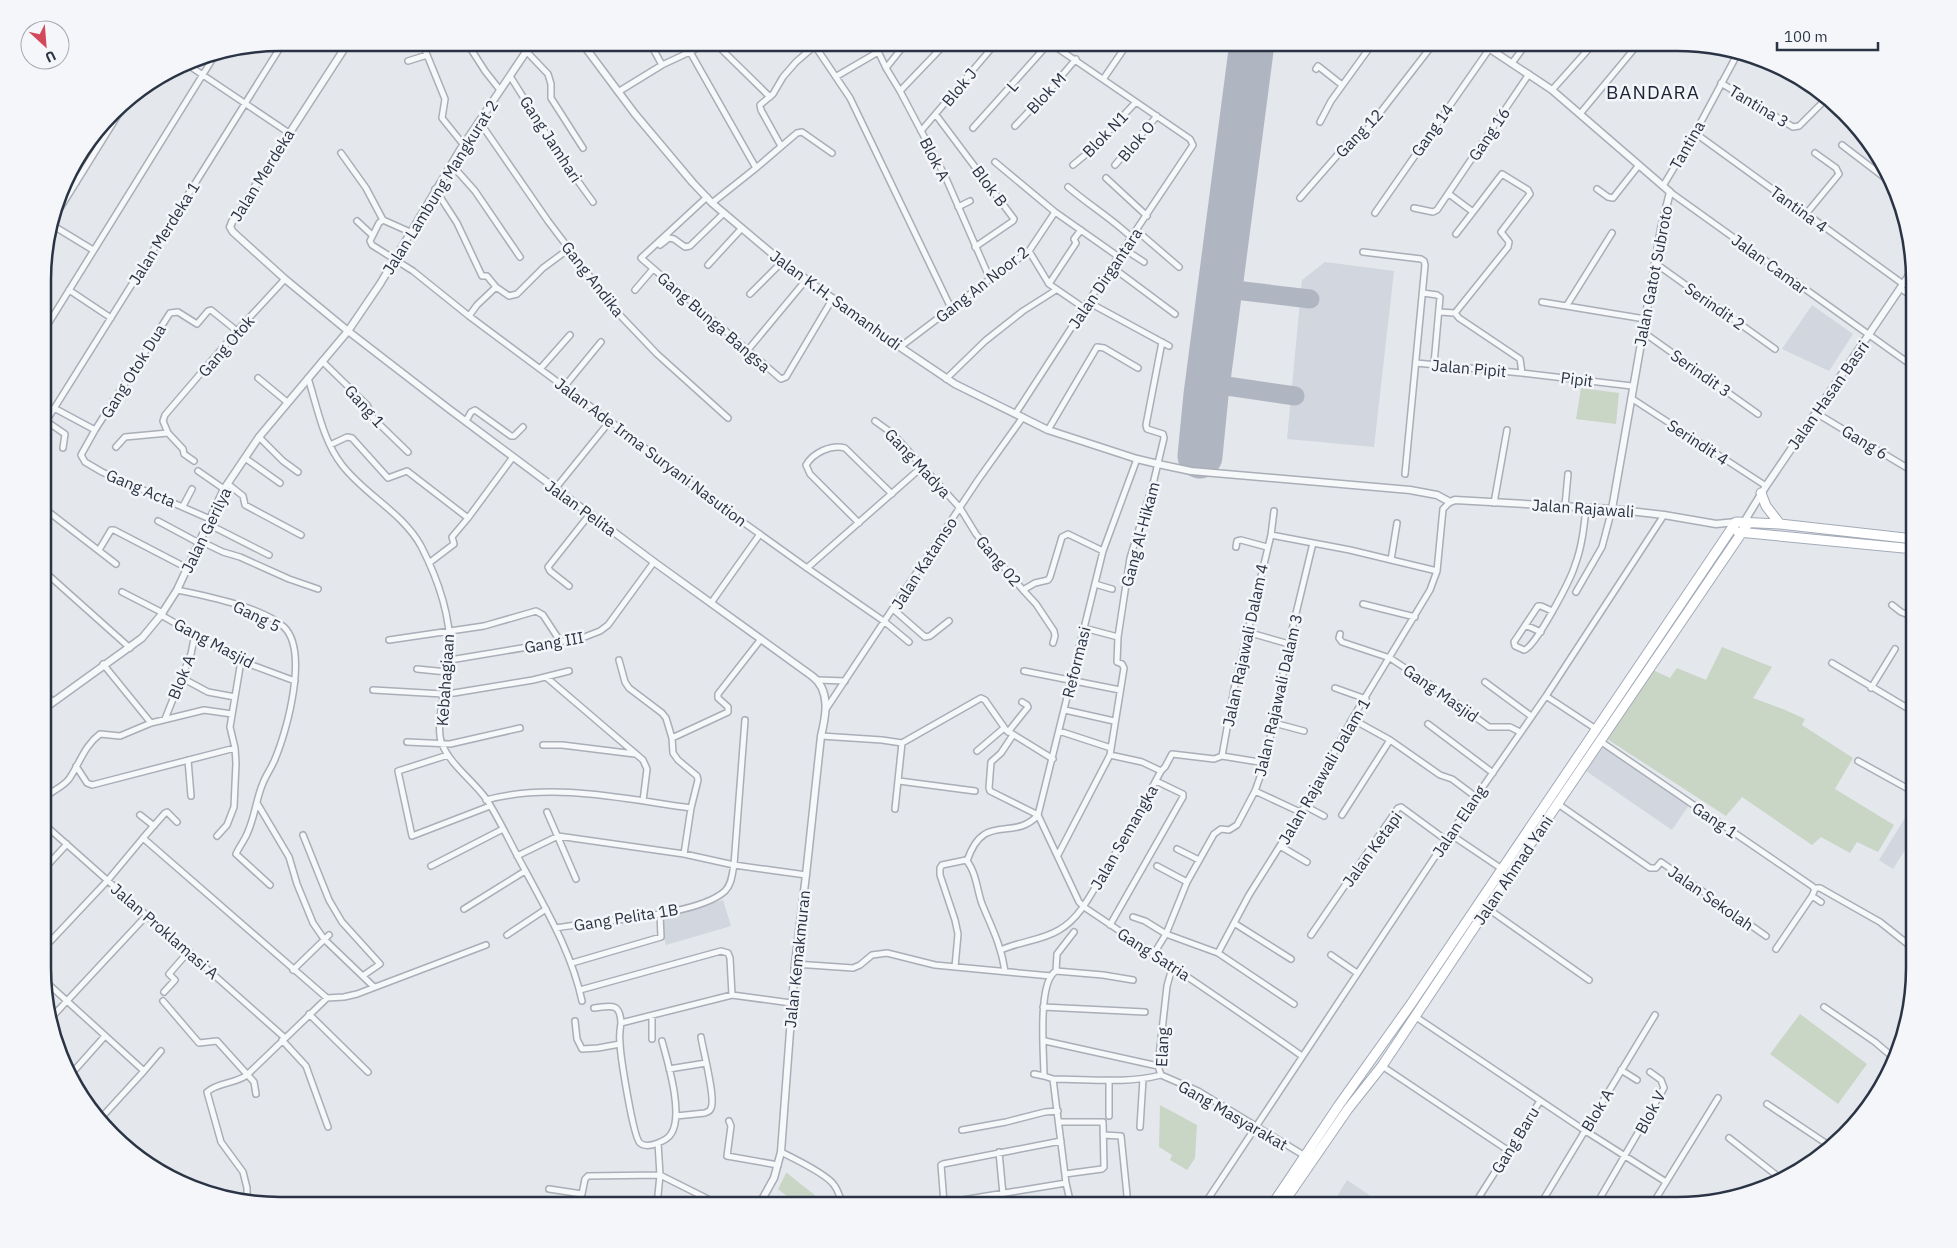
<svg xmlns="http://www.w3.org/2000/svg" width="1957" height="1248" font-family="'IBM Plex Sans',sans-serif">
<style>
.built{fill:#d2d6de}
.green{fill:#c9d6c5}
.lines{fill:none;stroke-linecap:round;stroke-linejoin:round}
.taxiway{stroke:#b0b6c1;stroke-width:19}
.runway{stroke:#b0b6c1;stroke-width:45}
.minor-casing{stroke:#a9aeb7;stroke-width:8}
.tertiary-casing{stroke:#a9aeb7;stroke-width:9}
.primary-casing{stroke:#a3abb8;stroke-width:11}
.minor{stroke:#f7f8fa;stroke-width:5}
.tertiary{stroke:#f7f8fa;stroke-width:6}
.primary{stroke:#fff;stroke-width:9}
.labels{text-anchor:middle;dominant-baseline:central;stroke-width:5;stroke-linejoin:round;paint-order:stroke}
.street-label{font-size:16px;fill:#2b3445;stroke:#f4f6f9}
.quarter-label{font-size:19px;letter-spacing:1px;fill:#1d2536;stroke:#f4f6f9}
.rim{fill:none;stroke:#2b3445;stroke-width:2.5}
</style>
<rect width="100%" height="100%" fill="#e4e7ec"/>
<path class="built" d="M1325 262 1394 271 1374 447 1287 439 1302 280Z
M1812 305 1853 334 1829 371 1782 349Z
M1602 747 1689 805 1672 830 1586 771Z
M1913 805 1914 836 1893 869 1879 860Z
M723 900 731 926 666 945 659 919Z
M1347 1180 1384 1205H1332Z"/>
<path class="green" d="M1581 388 1619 393 1616 424 1576 419Z
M1722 647 1772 667 1753 698 1783 709 1805 719 1802 725 1853 758 1835 789 1894 825 1878 852 1857 842 1850 853 1821 837 1812 845 1742 797 1726 816 1607 739 1653 670 1670 678 1677 668 1706 680Z
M1800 1014 1867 1064 1838 1104 1770 1054Z
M1160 1105 1197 1125 1195 1158 1187 1170 1170 1160 1172 1155 1159 1147Z
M786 1173H787L827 1205H798L778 1189Z"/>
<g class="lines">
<path class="taxiway" d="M1222 274 1229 288 1235 290
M1218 309 1227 294 1235 290 1310 299
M1209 373 1211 377 1220 385 1295 396"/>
<path class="runway" d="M1200 456 1206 395 1252 43"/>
<g class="minor-casing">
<path id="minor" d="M467 43 485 71 500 90
M514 43 527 52 548 74 551 84V98L583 148
M650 43 662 65
M685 43 756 168
M715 43 770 97
M813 43 850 98 951 308
M874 43 886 68 900 91 945 176 990 279
M423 45 445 99 442 118 463 144
M1064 51 1071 43
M408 61 427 55
M185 63 289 133
M1512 63 1527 43
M886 68 906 43
M1316 69 1318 66 1342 85
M1792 75 1814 89
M510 76 562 159 593 202
M837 76 878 52
M1104 78 1128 43
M1721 83 1793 127 1799 126 1825 100
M1552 90 1594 43
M900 91 946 43
M618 92 662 65 694 50 705 43
M1580 114 1639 43
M936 115 1014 219 1013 221 975 247
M479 121 548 221 616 311 657 354 728 418
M1320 122 1331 101 1373 43
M1015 126 1053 86 1076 59
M973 128 1049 43
M921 131 996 43
M1695 133 1903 284
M1842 145 1889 181
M781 146 761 110 760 105 773 94 783 77 796 62 818 43
M341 153 366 188 383 220
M995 162 1055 212 1119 257
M451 164 475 191 520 257
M1073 165 1091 150 1136 102
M1115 165 1157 116
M66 177 76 183
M1106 178 1147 216
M1663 186 1695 133 1739 51
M1068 187C1089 205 1111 218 1131 237
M435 189 457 223 482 276H487L496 287 509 296 517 294 543 268 570 248
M1597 189 1608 197 1613 198 1639 165
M1670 192 1914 367
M1449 194 1473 212 1502 174 1528 190 1530 194 1501 232 1509 242 1508 247 1455 313
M707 197 641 258 781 379 786 377 833 298
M1300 198 1348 143 1365 132 1434 43
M712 203 756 168 797 133 802 132 832 153
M958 207 970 201
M1414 208 1433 212 1437 210 1529 74
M1375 213 1490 48
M1806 214 1839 174 1836 168 1815 153
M54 218 128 99
M357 221 372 235
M52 225 93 250
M1136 230 1179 267
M410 232 383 220 379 223 370 241 372 245 413 271 469 316 610 421 701 492 807 568 885 622 909 642
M1456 234 1473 212
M660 245 669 238 674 239 685 247 690 246 724 213
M1124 249 1144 262
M1029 251 1049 284 1084 308
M1363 252 1421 259 1424 261 1425 265 1405 474
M1655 263 1775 349
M708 265 742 228
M1112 267 1175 314
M1049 284 1076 243 1074 239 1081 230
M1900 288 1914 298
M69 290 111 318
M635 290 653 269
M1423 293 1437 295 1440 297 1434 364
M750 294 782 262
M1088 302 1169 346
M1542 302 1645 319
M1567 305 1612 233
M1440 312 1455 313 1459 318 1520 359 1522 373
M469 316 477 305 496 287
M45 329 215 55
M1643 332 1758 414
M900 347 990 279 1029 251 1055 212
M747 351 806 280
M322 361 367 405 373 418 408 452
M1416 363 1522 373 1632 386
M540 369 570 335
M258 378 287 402
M308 378C317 406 323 441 342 465 365 495 402 512 421 546 439 581 452 618 450 658 448 680 434 725 442 744 451 766 474 781 487 800 501 822 512 847 525 870 548 913 572 954 582 1001
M946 379 985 341 1023 311 1056 290
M564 387 601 342
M1631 398 1766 486
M54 408 95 430
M1016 413 1088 302 1193 145 1190 139 1050 43
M1816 413 1914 472
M46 421 65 434 63 448
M466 421 471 412 475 410 511 436H514L523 427
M875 421 893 434 960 508 976 534 1023 590 1035 583 1048 580 1050 577 1062 537 1068 534 1103 551
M45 423 283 43
M1048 430 1097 347 1104 348 1138 368
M168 433 163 421 165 415 237 331 285 279
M259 437 283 461 298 472
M330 445 347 437 352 438 388 478 407 471 468 518
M116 447 125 437 168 433 183 449 184 454 194 461
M245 458 280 483
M198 471 224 489
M228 484 243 496 245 505 301 535
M555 489 610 421
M1494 503 1507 430
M183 506 192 489
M1565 506 1568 474
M45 509 116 564
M210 519 102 472 85 462 81 455 95 430 170 313 178 312 197 324 208 311 211 310 237 331
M158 521 199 543
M859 523 810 474 806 465C813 453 831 444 845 448L892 494
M208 524 269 555
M1271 535 1350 550 1437 571
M200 541 223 552 240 557 289 579 318 589
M1236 547 1237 541 1241 540 1267 547
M99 550 111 530H114L187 568
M1391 560 1397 523
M429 563 454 544 452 537 468 518 513 457
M807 568 923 466
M45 572 130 648
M1095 584 1112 589
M569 586 550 571 548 567 590 514
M177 590C206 596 262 607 284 627 309 651 287 731 275 759 272 767 266 775 263 783 256 799 255 817 247 834 244 841 239 847 236 854L270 885
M1023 590 1036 604 1054 631 1055 636 1053 643
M122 592 163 613
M1576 592 1602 547 1612 509
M711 603 760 534
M1363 604 1415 617
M1892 605 1901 612 1914 617
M893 609 925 637 930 636 949 621
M1552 611 1541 606H1538L1514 642 1515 646 1524 650C1535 648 1571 579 1575 565 1582 547 1584 527 1586 508
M161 615 241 661 295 681
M1525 625 1541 632
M1084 628 1118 637
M1247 632 1289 644
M1340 634 1339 638 1342 642 1390 658 1437 689 1489 727H1510L1520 732
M389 640 484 626 536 611 543 615 560 641
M450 660 582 638 600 631 608 625 654 562
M619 660 625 682 629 688 662 713 666 718 672 738 673 753 678 760 697 776 698 780 691 808 684 854
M1832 663 1914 712
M103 664 151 723
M417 669 447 672
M1024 671 1120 690
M546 677 643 760 647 769 643 801
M182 678 208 692 235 697
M818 680 845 681
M1485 682 1531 716
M1335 688 1366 699
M1871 688 1895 649
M373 690 443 694 454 693 533 680 569 671
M45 693 52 701
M1546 696 1596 729
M826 709 978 480 1023 417
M1065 710 1114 721
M165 719 191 654 195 634
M1352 719 1390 740 1440 775 1452 779 1476 797
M1274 723 1304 731
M1428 724 1493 773
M1059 731 1111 748
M1008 732 1028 707 1027 705 1022 702
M1013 735 1001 753 991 762 989 788 990 791 1038 815 1103 551 1137 459
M821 736 882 740 902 743 981 698 985 700 1006 730 1053 759
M672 738 728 712V707L718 698V694L761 639
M1600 741 1812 886 1815 889 1812 896 1821 902
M407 742 450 744 520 728
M543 745H562L635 754
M977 751 1004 728
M448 755 398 771 412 836 490 806
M1110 755 1142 762 1161 771
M1222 756 1234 689 1271 535 1274 511
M188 760 191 796
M1858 761 1914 792
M76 766 87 783 92 785 235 748
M899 781 975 791
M1255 791 1300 812
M45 798C52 790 62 788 69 779 80 763 84 746 100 734L120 736 151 723 204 710 232 714
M486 800C553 782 624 799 691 808
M257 803 289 857 297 884 313 923 324 939 374 987
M1558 804 1650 868H1656L1661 862 1766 936
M1305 806 1324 816
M895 809 902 743
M547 812 576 879
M140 815 154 826
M1342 815 1390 740
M45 825 285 1038
M1450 834 1502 869
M303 835 329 900 342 922 380 964 364 975
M217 836 227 825 234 807 236 763 235 748 230 727 241 661
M143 838 165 813 167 812 177 822
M1280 846 1307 862
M1177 849 1199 860
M1058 855 1110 755 1124 668 1122 664 1117 662 1118 637 1130 558 1153 484 1164 438 1163 434 1147 429 1146 425 1162 342
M517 856 558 836 684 854 734 865 806 875
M967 861C984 810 1013 843 1038 815L1079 902 1084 907C1157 956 1230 1005 1302 1056
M431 866 503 829
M1157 866 1187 882
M45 868 67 844
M1814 888H1820L1880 922 1914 949
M1487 908 1589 980
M464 909 525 871
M1133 917 1145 921 1166 934 1218 953
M1234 923 1291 959
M1110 925 1183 797V794L1156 781
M556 928C596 920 697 917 725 891 732 884 732 874 734 865L745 720
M1074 932 1057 954 1056 971C1037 982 1044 1055 1044 1076L1053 1079C1089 1079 1126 1084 1161 1075
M507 935 546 909
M1311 935 1398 808 1401 807 1446 840
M45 947 108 880 143 838 327 998 344 997 357 994 486 945
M1776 949 1812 896
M1001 950C1020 941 1041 941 1059 930 1080 918 1091 894 1103 874 1124 840 1142 806 1161 771L1165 767 1172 754 1214 759 1222 756 1265 763
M1153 955 1166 934 1187 882 1214 834 1221 829 1229 830 1237 825 1255 791 1265 763 1292 630 1313 543
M1331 955 1357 973
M572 963 661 937 660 914
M795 964 853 968 860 965 872 955 887 953 935 965 1051 976
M955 967 958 934 955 920 940 875V868L942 865 966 860C976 871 977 890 982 904 992 928 1001 945 1005 971
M293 970 329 935
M1056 971 1103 975 1133 980
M45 981 144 1071 161 1051
M580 990 721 951 728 953 730 958 732 995
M164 992 175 980 169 974 189 951
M163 1001 199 1043 217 1041 254 1082 256 1094
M1294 1004 1218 953 1249 895 1305 806 1352 719 1430 590 1437 571 1443 509 1450 502
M1043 1007 1145 1012
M1824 1007 1875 1042 1895 1059
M594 1008C611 1006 620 1002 621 1023
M309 1014 368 1072
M52 1017 147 915
M1416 1017 1584 1130 1666 1182
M575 1021 577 1039 582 1049 598 1048 620 1044
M652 1039V1016
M282 1040 306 1066 328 1127
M662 1041C668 1063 684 1115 671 1134 668 1139 663 1141 658 1143 653 1145 645 1147 640 1143 633 1137 620 1054 620 1042 619 1035 620 1029 621 1023L732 995 791 1003
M1045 1041 1158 1066
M1382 1066 1509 1151
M669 1069 706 1063
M1621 1070 1637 1080
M72 1073 105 1036
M1034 1074 1044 1076
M1161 1075 1198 1091 1305 1156
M1161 1075 1158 1066 1167 986 1172 968
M1053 1079 1066 1183 1071 1205
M1109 1080V1116
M1767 1104 1827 1144
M676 1116 705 1113C708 1111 710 1112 711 1108 716 1099 703 1050 701 1037
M101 1118 144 1071
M729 1121 731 1126 727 1156 778 1165
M1059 1122H1103L1104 1167 1102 1169 1065 1174
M1140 1127 1143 1079
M962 1130 1006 1122 1045 1112 1058 1111
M1103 1135 1121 1136 1128 1205
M1729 1138 1780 1178
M1061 1141 943 1164 941 1165 944 1203 1066 1183
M781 1152C793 1158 827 1174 834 1185 839 1191 839 1199 845 1205
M999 1152 1004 1205
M549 1189 582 1194 585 1179 588 1176 660 1175 720 1205
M247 1201V1188L243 1172 221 1142 207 1092C218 1082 235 1084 247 1075L327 998
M657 1205 660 1175 658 1143
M1204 1205 1446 840 1546 696 1664 515
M1474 1205 1540 1101
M1540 1205 1655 1015
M1596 1205 1664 1088 1661 1080 1650 1072
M1652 1205 1718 1098"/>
</g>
<g class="tertiary-casing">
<path id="tertiary" d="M348 43 232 222 230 227 233 232 285 279 348 331 449 409 654 562 812 676C831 690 826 716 821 736L806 875 795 964 781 1152 774 1178 759 1205
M582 43 635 114 693 183 712 203 782 262 897 345 955 384 1048 430 1137 459 1158 464 1191 471 1410 490 1437 495 1450 502 1455 500 1612 509 1664 515 1716 524 1736 522
M1481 43 1552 90 1670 192 1661 229 1612 509
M1744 522 1766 486 1914 268
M45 708 142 638 161 615 177 590 224 489 259 437 348 331 380 284 460 150 532 43"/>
</g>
<g class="primary-casing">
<path id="primary" d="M1761 493 1766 506 1780 524
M1738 532 1914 549
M1272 1205 1339 1105 1411 1004 1736 522 1780 524 1914 539
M1282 1205 1348 1109 1382 1066 1516 865 1749 522"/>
</g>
<use href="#minor" class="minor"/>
<use href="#tertiary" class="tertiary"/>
<use href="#primary" class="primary"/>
</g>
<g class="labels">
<g class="street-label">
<text transform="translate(1012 86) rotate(-49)">L</text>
<text transform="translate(959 87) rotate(-50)">Blok J</text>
<text transform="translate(1046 93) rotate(-47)">Blok M</text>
<text transform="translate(1759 106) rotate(31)">Tantina 3</text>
<text transform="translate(1432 130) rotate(-55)">Gang 14</text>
<text transform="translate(1359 133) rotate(-46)">Gang 12</text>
<text transform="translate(1105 134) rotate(-46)">Blok N1</text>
<text transform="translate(1489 134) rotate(-56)">Gang 16</text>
<text transform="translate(551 139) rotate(57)">Gang Jamhari</text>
<text transform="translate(1136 141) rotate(-50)">Blok O</text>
<text transform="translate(1687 145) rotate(-60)">Tantina</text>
<text transform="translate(935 159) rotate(63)">Blok A</text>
<text transform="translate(262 175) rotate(-58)">Jalan Merdeka</text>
<text transform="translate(990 186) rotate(53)">Blok B</text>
<text transform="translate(440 187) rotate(-58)">Jalan Lambung Mangkurat 2</text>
<text transform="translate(1799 209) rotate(36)">Tantina 4</text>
<text transform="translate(164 233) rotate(-58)">Jalan Merdeka 1</text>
<text transform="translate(1770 264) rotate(36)">Jalan Camar</text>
<text transform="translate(1653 276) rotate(-79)">Jalan Gatot Subroto</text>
<text transform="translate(1105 278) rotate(-56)">Jalan Dirgantara</text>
<text transform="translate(593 279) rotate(52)">Gang Andika</text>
<text transform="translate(982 284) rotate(-38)">Gang An Noor 2</text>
<text transform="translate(836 300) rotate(36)">Jalan K.H. Samanhudi</text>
<text transform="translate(1715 306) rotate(35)">Serindit 2</text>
<text transform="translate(714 322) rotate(41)">Gang Bunga Bangsa</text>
<text transform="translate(226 346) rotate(-49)">Gang Otok</text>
<text transform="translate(1469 368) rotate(5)">Jalan Pipit</text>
<text transform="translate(133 371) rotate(-58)">Gang Otok Dua</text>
<text transform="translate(1701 373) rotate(35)">Serindit 3</text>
<text transform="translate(1577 379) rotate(7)">Pipit</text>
<text transform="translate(1828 395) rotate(-55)">Jalan Hasan Basri</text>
<text transform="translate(365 406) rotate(48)">Gang 1</text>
<text transform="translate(1698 442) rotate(33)">Serindit 4</text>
<text transform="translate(1865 442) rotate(31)">Gang 6</text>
<text transform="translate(651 452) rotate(37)">Jalan Ade Irma Suryani Nasution</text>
<text transform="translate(918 463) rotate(47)">Gang Madya</text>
<text transform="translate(141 488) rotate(23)">Gang Acta</text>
<text transform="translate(581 508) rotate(36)">Jalan Pelita</text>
<text transform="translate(1583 508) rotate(4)">Jalan Rajawali</text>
<text transform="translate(206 530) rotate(-64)">Jalan Gerilya</text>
<text transform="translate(1140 534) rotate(-75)">Gang Al-Hikam</text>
<text transform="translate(999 561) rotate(50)">Gang 02</text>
<text transform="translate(924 563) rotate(-57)">Jalan Katamso</text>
<text transform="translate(257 616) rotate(26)">Gang 5</text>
<text transform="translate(554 642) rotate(-10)">Gang III</text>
<text transform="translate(214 643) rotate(28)">Gang Masjid</text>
<text transform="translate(1245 645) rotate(-78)">Jalan Rajawali Dalam 4</text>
<text transform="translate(1076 662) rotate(-76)">Reformasi</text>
<text transform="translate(181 677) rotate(-68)">Blok A</text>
<text transform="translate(445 680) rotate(-86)">Kebahagiaan</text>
<text transform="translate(1441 693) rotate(35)">Gang Masjid</text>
<text transform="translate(1278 695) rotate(-77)">Jalan Rajawali Dalam 3</text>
<text transform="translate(1324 771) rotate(-60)">Jalan Rajawali Dalam 1</text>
<text transform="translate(1715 820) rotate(34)">Gang 1</text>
<text transform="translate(1459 821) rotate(-56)">Jalan Elang</text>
<text transform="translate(1124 837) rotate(-60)">Jalan Semangka</text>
<text transform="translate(1372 849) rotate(-54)">Jalan Ketapi</text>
<text transform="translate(1513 870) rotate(-56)">Jalan Ahmad Yani</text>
<text transform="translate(1711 898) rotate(35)">Jalan Sekolah</text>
<text transform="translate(626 917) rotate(-9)">Gang Pelita 1B</text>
<text transform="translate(165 931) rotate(41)">Jalan Proklamasi A</text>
<text transform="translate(1154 954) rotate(33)">Gang Satria</text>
<text transform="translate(797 959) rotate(-84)">Jalan Kemakmuran</text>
<text transform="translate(1162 1047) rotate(-87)">Elang</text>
<text transform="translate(1597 1110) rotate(-59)">Blok A</text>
<text transform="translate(1650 1112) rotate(-62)">Blok V</text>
<text transform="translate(1233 1115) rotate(30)">Gang Masyarakat</text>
<text transform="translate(1515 1140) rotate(-58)">Gang Baru</text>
</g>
<g class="quarter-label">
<text x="1653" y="92">BANDARA</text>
</g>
</g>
<path d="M0 0H1957V1248H0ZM280 51H1677A229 229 0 0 1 1906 280V968A229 229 0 0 1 1677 1197H280A229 229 0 0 1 51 968V280A229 229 0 0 1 280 51Z" fill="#f4f6f9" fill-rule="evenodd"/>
<path class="rim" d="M280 51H1677A229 229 0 0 1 1906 280V968A229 229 0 0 1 1677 1197H280A229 229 0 0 1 51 968V280A229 229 0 0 1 280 51Z"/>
<g transform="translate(45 45) rotate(154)"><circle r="24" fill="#f4f6f9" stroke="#a4a8b1"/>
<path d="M0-4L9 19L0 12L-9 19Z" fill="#d1495b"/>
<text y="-8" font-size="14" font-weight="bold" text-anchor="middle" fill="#2b3445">U</text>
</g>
<path d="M1777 42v8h101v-8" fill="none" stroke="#2b3445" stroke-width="2.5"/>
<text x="1784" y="42" font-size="15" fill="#2b3445" stroke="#f4f6f9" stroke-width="4" paint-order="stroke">100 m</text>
</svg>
